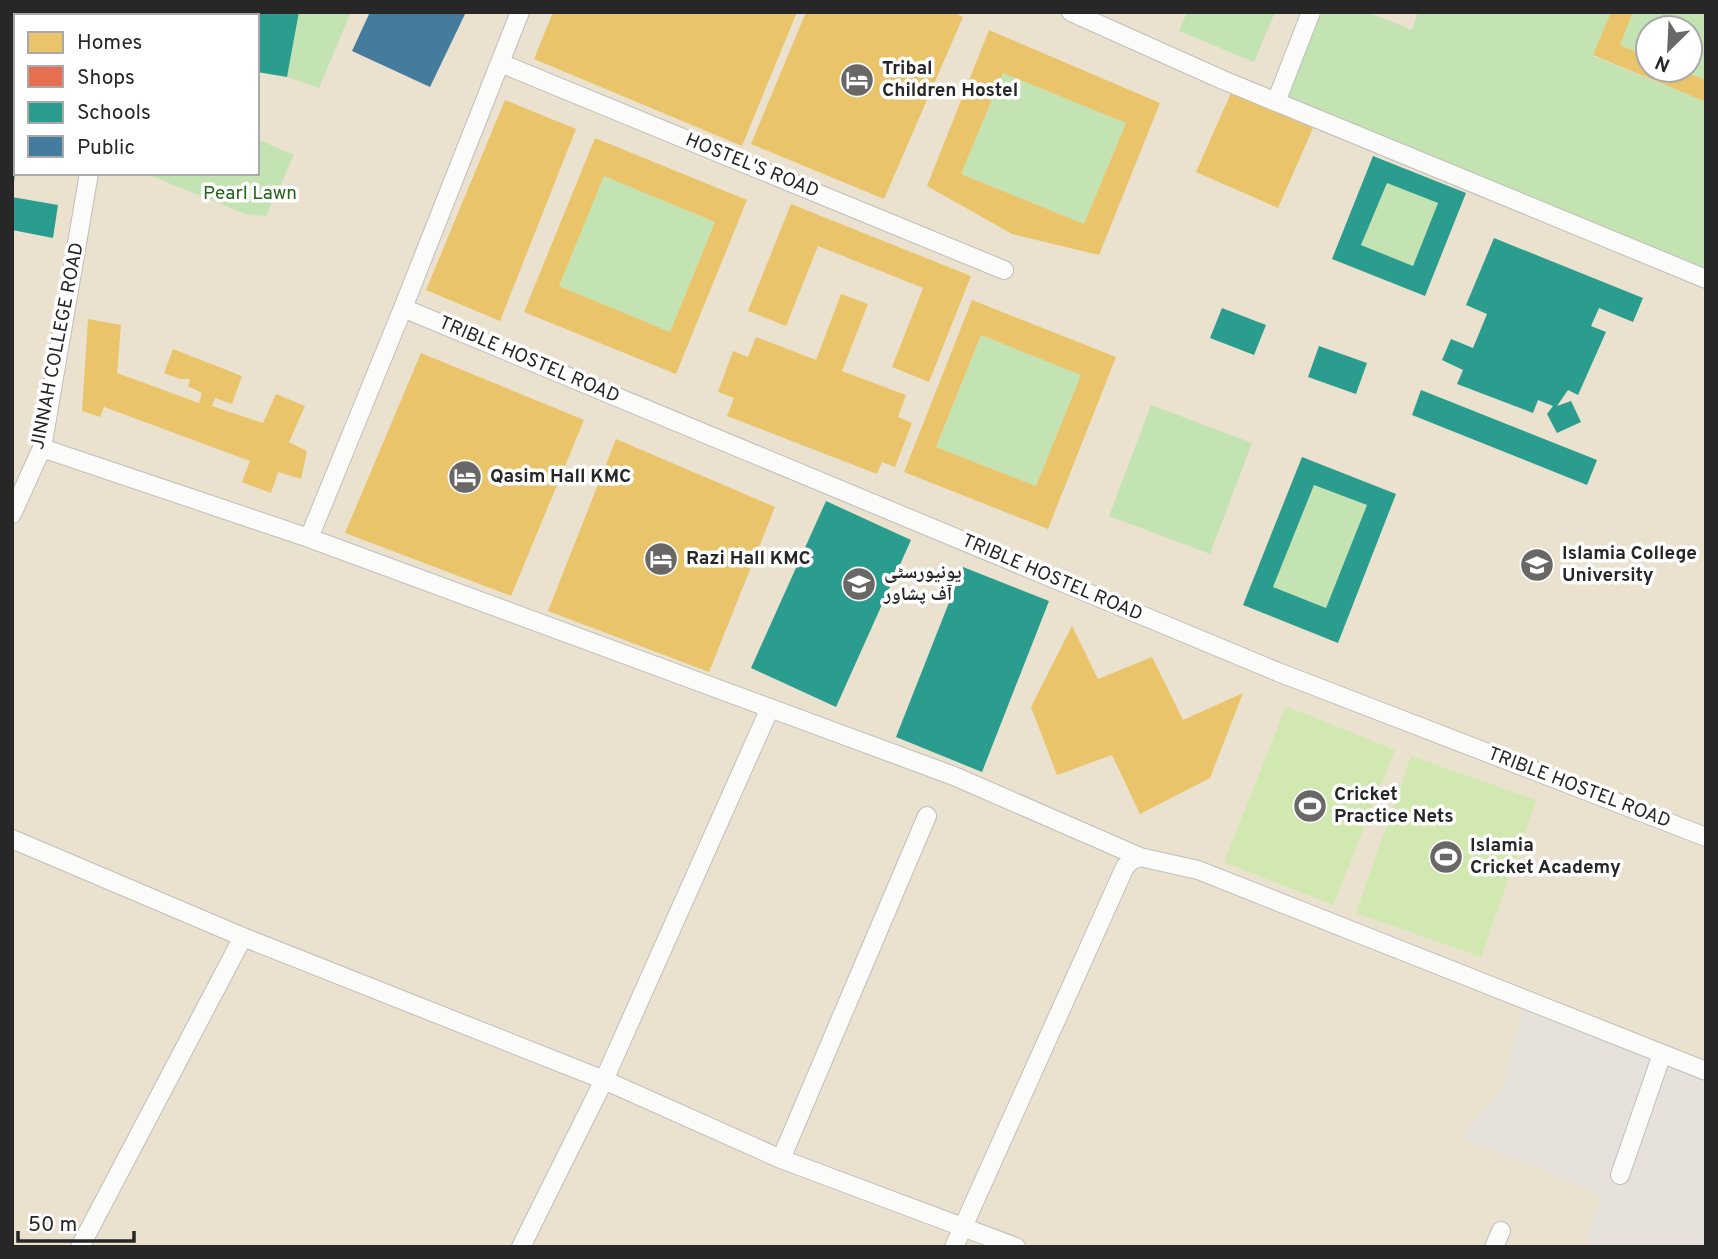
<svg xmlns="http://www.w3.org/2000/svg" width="1718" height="1259" font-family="Overpass,'Noto Naskh Arabic',sans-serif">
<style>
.education{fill:#eae2cf;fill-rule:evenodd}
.green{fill:#c4e3b2}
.pitch{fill:#d1e8b0}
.homes{fill:#e9c46a;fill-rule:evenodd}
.shops{fill:#e76f51}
.schools{fill:#2a9d8f;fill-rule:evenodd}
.public{fill:#457b9d}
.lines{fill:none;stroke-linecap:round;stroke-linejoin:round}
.street-casing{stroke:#bfbebd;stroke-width:20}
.street{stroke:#fbfbfa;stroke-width:18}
.labels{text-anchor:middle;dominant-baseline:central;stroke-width:7;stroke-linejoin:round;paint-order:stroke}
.poi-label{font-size:19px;font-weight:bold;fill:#272727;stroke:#fff;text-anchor:start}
.street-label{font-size:19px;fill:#272727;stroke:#fff}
.park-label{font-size:19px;fill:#236417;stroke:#fff}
</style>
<rect width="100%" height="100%" fill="#e6e2db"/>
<path class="education" d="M12 12H1706V1063L1527 994 1504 1083 1495 1098 1469 1127 1463 1139 1541 1169 1602 1196 1585 1247H12ZM16 16H257V173H16ZM1648 28H1690V70H1648Z"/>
<path class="green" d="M299 12H351L319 88 287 77Z
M1187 12H1275L1254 62 1179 31Z
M1311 12H1367L1412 30 1418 12H1611L1593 56 1706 102V271L1276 102Z
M1633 12H1706V80L1681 70H1690V28H1648V57L1620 45Z
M1003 73 1126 123 1084 224 961 174Z
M257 139 294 155 266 216 246 214 144 173H257Z
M604 176 715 222 670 332 559 286Z
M1387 183 1438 203 1413 266 1361 245Z
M981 335 1081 375 1036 486 936 447Z
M1151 405 1252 443 1210 554 1109 516Z
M1314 485 1367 505 1326 608 1273 587Z"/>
<path class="pitch" d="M1286 706 1395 750 1333 905 1224 862Z
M1411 756 1536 800 1481 957 1356 913Z"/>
<path class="homes" d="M553 12H797L742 146 534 59Z
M806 12H952L963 17 884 199 751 144Z
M1611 12H1633L1620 45 1648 57V70H1681L1706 80V102L1593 55Z
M989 30 1160 103 1099 255 1012 234 927 186ZM1003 73 1126 123 1084 224 961 174Z
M1231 93 1313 128 1278 208 1196 172Z
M505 100 576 129 500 321 426 290Z
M595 138 747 200 676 374 524 312ZM604 176 715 222 670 332 559 286Z
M791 204 971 276 929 382 892 367 923 288 818 246 786 326 748 311Z
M841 294 868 304 842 371 906 395 898 417 912 423 895 467 882 462 877 474 727 416 734 398 718 392 733 351 748 357 756 337 816 360Z
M972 300 1116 357 1048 529 904 472ZM981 335 1081 375 1036 486 936 447Z
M88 319 121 325 117 373 199 403 202 393 188 386 190 379H180L164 373 173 349 242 376 232 404 215 398 212 406 263 423 276 394 305 406 289 442 307 451 301 479 278 472 271 493 242 482 250 461 104 407 100 417 82 411Z
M421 353 584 420 511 596 345 533Z
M616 439 775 507 709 672 548 611Z
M1072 626 1098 679 1152 657 1183 720 1243 693 1210 778 1140 814 1112 755 1057 775 1031 707Z"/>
<path class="shops" d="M12 12H98V16H16V38H12Z"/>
<path class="schools" d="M255 12H299L287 77 257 72V16H254Z
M1373 156 1466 193 1425 296 1332 259ZM1387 183 1438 203 1413 266 1361 245Z
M12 162 16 163 14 183H12Z
M12 197 58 205 53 238 12 230Z
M1494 238 1643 298 1633 322 1599 308 1591 326 1606 332 1578 395 1568 390 1557 406 1571 401 1581 422 1557 433 1547 414 1553 406 1538 400 1533 413 1457 384 1463 370 1442 360 1451 339 1473 348 1487 314 1466 305Z
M1222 308 1266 325 1254 355 1210 338Z
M1319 346 1367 363 1356 394 1308 377Z
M1421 390 1597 460 1587 485 1412 415Z
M1302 457 1396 494 1338 643 1243 605ZM1314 485 1367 505 1326 608 1273 587Z
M826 501 911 540 836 707 751 668Z
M963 567 1049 601 982 772 896 737Z"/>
<path class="public" d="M370 12H466L430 87 352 51Z
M12 62H16V140L12 139Z"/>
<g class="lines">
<g class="street-casing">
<path id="street" d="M1071 12 1223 80 1706 279
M115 16V12
M12 44H16
M500 63 1004 270
M1276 102 1311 12
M403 308 1278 672 1706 837
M42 448 309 538 954 776 1140 857
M12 514 42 448 89 173
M309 538 403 308 520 12
M12 839 243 937 604 1080 781 1159 1016 1247
M781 1159 927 816
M1620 1175 1662 1054
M80 1247 243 937
M521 1247 604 1080 770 708
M954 1247 1125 867 1132 860 1140 857 1198 870 1706 1071
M1494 1247 1501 1231"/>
</g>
<use href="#street" class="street"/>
</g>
<defs>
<g id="hotel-disc" transform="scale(1.75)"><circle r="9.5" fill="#6a6866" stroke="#fff"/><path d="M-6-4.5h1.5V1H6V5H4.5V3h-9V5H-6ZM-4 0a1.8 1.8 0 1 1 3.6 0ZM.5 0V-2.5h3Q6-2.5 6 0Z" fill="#fff"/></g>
<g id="university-disc" transform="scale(1.75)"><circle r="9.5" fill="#6a6866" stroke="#fff"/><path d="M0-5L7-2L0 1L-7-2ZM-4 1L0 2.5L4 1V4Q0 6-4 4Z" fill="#fff"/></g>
<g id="stadium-disc" transform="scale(1.75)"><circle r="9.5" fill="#6a6866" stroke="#fff"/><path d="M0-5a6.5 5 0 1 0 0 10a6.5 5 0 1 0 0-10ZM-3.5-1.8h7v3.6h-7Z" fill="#fff"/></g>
</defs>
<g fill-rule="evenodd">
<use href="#hotel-disc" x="857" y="80"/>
<use href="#hotel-disc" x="465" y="477"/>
<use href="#hotel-disc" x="661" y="559"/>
<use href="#university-disc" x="1537" y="565"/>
<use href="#university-disc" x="859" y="584"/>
<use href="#stadium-disc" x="1310" y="806"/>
<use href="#stadium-disc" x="1446" y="857"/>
</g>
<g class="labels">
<g class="poi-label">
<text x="882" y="69">Tribal<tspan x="882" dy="22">Children Hostel</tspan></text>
<text x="490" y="477">Qasim Hall KMC</text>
<text x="1562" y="554">Islamia College<tspan x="1562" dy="22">University</tspan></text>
<text x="686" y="559">Razi Hall KMC</text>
<text x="884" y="573">یونیورسٹی<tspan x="884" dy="22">آف پشاور</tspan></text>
<text x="1334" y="795">Cricket<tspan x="1334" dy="22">Practice Nets</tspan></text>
<text x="1470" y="846">Islamia<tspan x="1470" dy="22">Cricket Academy</tspan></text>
</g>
<g class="street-label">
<text transform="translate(752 166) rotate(22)">HOSTEL'S ROAD</text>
<text transform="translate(58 346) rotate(-79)">JINNAH COLLEGE ROAD</text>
<text transform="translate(529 360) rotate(23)">TRIBLE HOSTEL ROAD</text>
<text transform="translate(1052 578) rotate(23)">TRIBLE HOSTEL ROAD</text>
<text transform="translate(1579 788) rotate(21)">TRIBLE HOSTEL ROAD</text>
</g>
<g class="park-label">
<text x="250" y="194">Pearl Lawn</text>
</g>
</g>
<rect width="1718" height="1259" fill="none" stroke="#272727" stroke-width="28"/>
<rect x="14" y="14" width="245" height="161" fill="#ffffff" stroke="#a9a9a9" stroke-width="2"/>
<rect x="28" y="32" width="35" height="21" fill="#e9c46a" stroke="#a9a9a9" stroke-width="2"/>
<text x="77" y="49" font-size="21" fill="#272727">Homes</text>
<rect x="28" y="66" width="35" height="21" fill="#e76f51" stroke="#a9a9a9" stroke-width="2"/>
<text x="77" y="84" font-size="21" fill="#272727">Shops</text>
<rect x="28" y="102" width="35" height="21" fill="#2a9d8f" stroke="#a9a9a9" stroke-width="2"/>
<text x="77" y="119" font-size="21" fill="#272727">Schools</text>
<rect x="28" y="136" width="35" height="21" fill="#457b9d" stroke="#a9a9a9" stroke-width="2"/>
<text x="77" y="154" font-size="21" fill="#272727">Public</text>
<g transform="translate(1669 49) rotate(204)"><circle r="33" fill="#ffffff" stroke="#a9a9a9" stroke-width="2"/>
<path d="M0-5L12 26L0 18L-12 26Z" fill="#6a6866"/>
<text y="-10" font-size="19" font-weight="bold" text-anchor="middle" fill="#272727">N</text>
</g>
<path d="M18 1231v10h116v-10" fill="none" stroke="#272727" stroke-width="3.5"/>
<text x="28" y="1231" font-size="21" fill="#272727" stroke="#ffffff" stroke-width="5" paint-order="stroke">50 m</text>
</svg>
